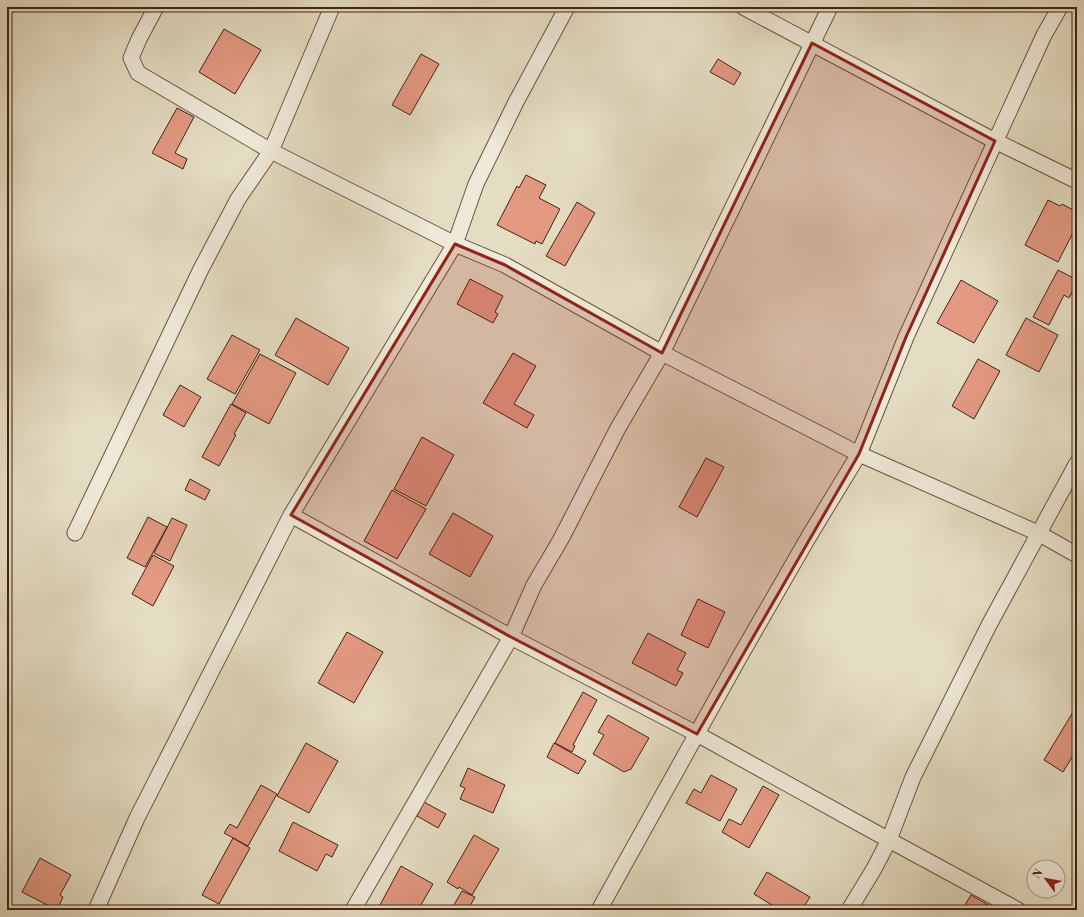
<svg xmlns="http://www.w3.org/2000/svg" width="1084" height="917" font-family="'Libre Bodoni',serif">
<style>
.building{fill:#e39982;stroke:#432313}
.lines{fill:none;stroke-linecap:round;stroke-linejoin:round}
.street-casing{stroke:#6c523f;stroke-width:17}
.street{stroke:#eee9d8;stroke-width:15}
.marked{fill:#8f2418;fill-opacity:0.2;stroke:#8f2418;stroke-width:3;stroke-linejoin:round}
</style>
<rect width="100%" height="100%" fill="#e5ddc3"/>
<filter id="stains"><feTurbulence type="fractalNoise" baseFrequency=".005" numOctaves="4"/><feColorMatrix values="0 0 0 0 .2 0 0 0 0 .09 0 0 0 0 .02 0 0 0 .5 -.17"/></filter>
<radialGradient id="worn" r=".72"><stop offset=".6" stop-color="#630" stop-opacity="0"/><stop offset="1" stop-color="#630" stop-opacity=".3"/></radialGradient>
<path class="building" d="M224 29 261 50 235 94 199 72Z
M421 54 439 64 410 115 392 105Z
M718 59 741 73 734 85 710 72Z
M177 108 194 117 175 153 187 159 183 169 152 153Z
M526 175 546 185 539 198 560 209 542 244 536 241 535 244 497 225 517 186 519 188Z
M1048 200 1060 206 1062 204 1077 212V225L1058 262 1025 245Z
M577 202 595 213 565 266 546 256Z
M1058 270 1077 280V282L1069 298 1064 295 1049 325 1033 317Z
M470 279 503 296 495 312 498 314 493 323 457 304Z
M961 280 998 301 974 343 937 323Z
M296 318 349 348 328 385 275 355Z
M1026 318 1058 335 1039 372 1006 355Z
M232 335 260 350 235 394 207 379Z
M513 353 536 366 514 404 534 415 527 428 483 403Z
M260 354 296 373 269 424 232 404Z
M978 359 1000 371 974 419 952 406Z
M180 385 201 397 184 427 163 415Z
M231 404 246 413 234 434 236 435 219 466 202 457Z
M422 437 454 455 426 506 394 489Z
M706 458 724 467 697 517 679 507Z
M190 479 210 490 205 500 185 490Z
M392 490 426 509 397 559 364 541Z
M453 513 493 536 470 577 429 554Z
M148 517 167 527 145 567 127 558Z
M172 518 187 525 170 561 154 553Z
M153 555 174 566 153 606 132 594Z
M698 599 725 612 708 648 681 635Z
M347 632 383 652 354 703 318 683Z
M648 633 686 653 677 670 683 673 676 686 632 663Z
M583 692 597 700 573 745 575 746 572 752 555 743Z
M1073 712 1077 714V749L1063 772 1044 760Z
M608 715 649 738 631 769 624 772 593 754 604 735 598 732Z
M306 743 338 761 309 813 277 796Z
M554 743 586 761 578 774 547 757Z
M468 768 505 785 493 813 460 799 465 788 460 786Z
M711 775 737 789 720 821 686 803 694 789 701 793Z
M261 785 277 794 248 846 224 833 230 824 237 828Z
M763 786 779 795 749 848 722 832 729 819 741 825Z
M424 802 446 814 438 828 417 816Z
M293 822 338 845 332 857 326 854 317 871 279 851Z
M474 835 499 849 472 895 459 887 458 889 447 882Z
M233 838 250 848 219 904 202 895Z
M40 858 71 875 60 895 63 897 57 910 22 892Z
M401 866 433 884 418 910H389L380 905Z
M767 872 810 897 803 908 799 905 796 910H780L754 894Z
M462 891 475 897 468 910H451Z
M971 895 990 906 987 910H962Z"/>
<g class="lines">
<g class="street-casing">
<path id="street" d="M156 7 139 39 131 58 138 73 271 151 455 244 505 265 662 353 859 454 1038 533 1077 555
M743 7 995 141 1077 181
M291 515 511 637 697 734 889 840 1018 910
M75 533 201 269 238 199 271 151 332 7
M96 910 137 818 291 515 455 244 476 184 516 102 567 7
M353 910 511 637 534 585 561 539 618 428 662 353 830 7
M599 910 739 658 808 538 859 454 906 337 1044 35 1060 7
M849 910 874 869 889 840 913 777 989 625 1077 463"/>
</g>
<use href="#street" class="street"/>
</g>
<path class="marked" d="M812 43 995 141 906 337 859 454 697 734 511 637 291 515 455 244 505 265 662 353Z"/>
<rect width="1084" height="917" fill="none" stroke="#e5ddc3" stroke-width="24"/>
<rect x="8" y="8" width="1068" height="901" fill="none" stroke="#432313" stroke-width="2"/>
<rect x="12" y="12" width="1060" height="893" fill="none" stroke="#432313"/>
<g transform="translate(1046 879) rotate(302)"><circle r="19" fill="#eee9d8" stroke="#aa9a89"/>
<path d="M0-3L7 15L0 10L-7 15Z" fill="#8f2418"/>
<text y="-6" font-size="11" font-weight="bold" text-anchor="middle" fill="#432313">N</text>
</g>
<rect width="100%" height="100%" filter="url(#stains)"/>
<rect width="100%" height="100%" fill="url(#worn)"/>
</svg>
